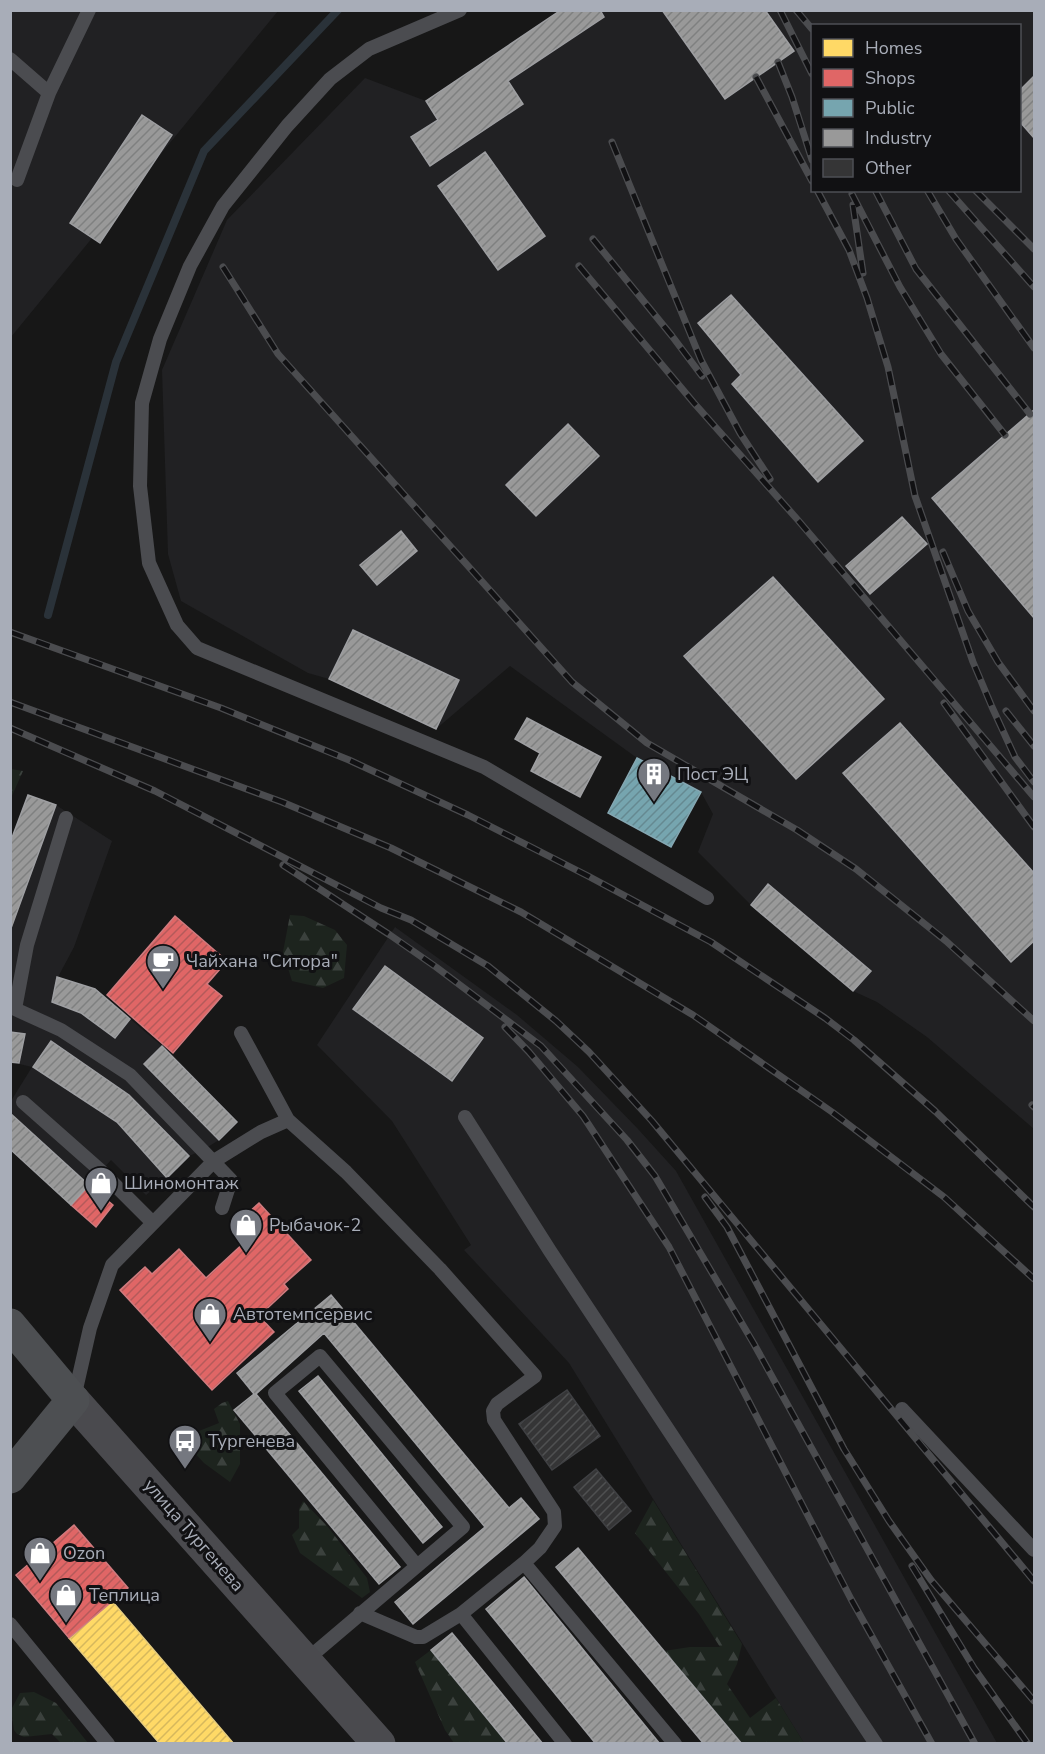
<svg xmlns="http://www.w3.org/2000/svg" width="1045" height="1754" font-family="'Nunito Sans',sans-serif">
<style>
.built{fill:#212123;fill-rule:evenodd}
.forest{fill:url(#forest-firs)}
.homes{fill:url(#homes-hatch);stroke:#e5cc7f;stroke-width:1.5}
.shops{fill:url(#shops-hatch);stroke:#cf7b7f;stroke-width:1.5}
.public{fill:url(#public-hatch);stroke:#85a7b2;stroke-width:1.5}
.industry{fill:url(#industry-hatch);stroke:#9e9fa2;stroke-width:1.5}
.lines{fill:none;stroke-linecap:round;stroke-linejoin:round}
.stream{stroke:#2a3239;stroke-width:8}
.building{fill:url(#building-hatch);stroke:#3f4043;stroke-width:1.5}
.lane{stroke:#4b4c50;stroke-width:14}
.secondary{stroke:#4a4a4e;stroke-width:33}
.primary{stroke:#4d4f52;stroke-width:33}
.rail-casing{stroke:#4b4c4f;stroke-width:7}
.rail{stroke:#111113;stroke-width:4.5;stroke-dasharray:14;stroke-linecap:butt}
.labels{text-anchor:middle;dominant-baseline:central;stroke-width:6;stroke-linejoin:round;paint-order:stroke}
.poi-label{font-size:18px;fill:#a8adb8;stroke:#111113;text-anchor:start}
.street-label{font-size:18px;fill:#a8adb8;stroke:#111113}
</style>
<defs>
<pattern id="forest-firs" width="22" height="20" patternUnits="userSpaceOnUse" patternTransform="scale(1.5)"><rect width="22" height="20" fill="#1d241e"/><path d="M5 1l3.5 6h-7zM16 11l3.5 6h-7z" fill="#3b413d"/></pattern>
<pattern id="homes-hatch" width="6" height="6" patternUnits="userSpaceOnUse" patternTransform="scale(1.5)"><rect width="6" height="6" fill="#ffd966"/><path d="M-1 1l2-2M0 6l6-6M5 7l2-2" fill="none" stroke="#d6b85d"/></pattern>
<pattern id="shops-hatch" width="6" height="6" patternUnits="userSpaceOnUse" patternTransform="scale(1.5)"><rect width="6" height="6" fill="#e06666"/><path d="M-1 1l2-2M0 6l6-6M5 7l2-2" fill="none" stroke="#b45a5a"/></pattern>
<pattern id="public-hatch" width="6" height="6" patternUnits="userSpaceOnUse" patternTransform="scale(1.5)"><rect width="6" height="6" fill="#76a5af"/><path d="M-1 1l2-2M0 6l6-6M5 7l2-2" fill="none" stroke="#658991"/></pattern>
<pattern id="industry-hatch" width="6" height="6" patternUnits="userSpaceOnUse" patternTransform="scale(1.5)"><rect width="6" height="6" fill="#999"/><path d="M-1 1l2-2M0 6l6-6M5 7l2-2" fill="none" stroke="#7f8080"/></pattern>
<pattern id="building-hatch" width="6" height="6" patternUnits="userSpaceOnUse" patternTransform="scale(1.5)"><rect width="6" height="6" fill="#353536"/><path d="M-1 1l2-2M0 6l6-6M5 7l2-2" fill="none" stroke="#4f5051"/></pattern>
</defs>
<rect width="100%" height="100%" fill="#171717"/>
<path class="built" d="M11 11H278L11 337Z
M561 11H1034V1129L927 1037 877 1002 853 991 751 905 698 852 713 814 701 792 637 758 510 666 436 729 329 679 308 673 181 601 168 554 162 370 227 220 365 78 426 101ZM812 26H1020V190H812Z
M28 795 56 805 112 841 74 947 58 977 95 989 162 1046 237 1122 219 1140 203 1150 189 1156 167 1178 146 1195 111 1160 71 1205 11 1149V1101L32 1067 11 1062 10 843Z
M395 927 517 1015 578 1067 638 1129 676 1171 997 1743H804L569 1363 464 1250 471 1245 392 1121 317 1045Z"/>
<path class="forest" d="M11 769 23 771 11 798 10 769Z
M290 915 304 916 335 930 347 945 344 978 323 988 292 981 283 952Z
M228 1401 240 1424V1464L230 1482 204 1463 191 1449 189 1435 219 1423 214 1409 222 1403Z
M653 1500 742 1644 737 1664 727 1684 750 1718 776 1698 804 1743H742L664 1651 690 1647H720L699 1614 635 1533Z
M303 1501 328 1527 367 1578 370 1592 362 1598 300 1553 292 1535 299 1528V1509Z
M431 1650 508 1743H454L445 1730 415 1662Z
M34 1692 56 1703 88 1743H61L52 1734 24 1737 17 1734 14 1730 11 1710 20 1693Z"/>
<path class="homes" d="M112 1601 234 1744H160L69 1638Z"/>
<path class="shops" d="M175 916 227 961 207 984 222 996 173 1053 107 995Z
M89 1185 113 1205 96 1227 71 1205Z
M259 1203 311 1260 284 1284 288 1289 259 1316 274 1332 212 1390 120 1290 145 1267 152 1274 179 1249 206 1278 248 1239 235 1225Z
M74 1525 128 1588 69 1638 16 1575Z"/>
<path class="public" d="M637 758 701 792 671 847 608 813Z"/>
<path class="industry" d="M561 10H600L604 17 508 81 523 104 430 166 411 137 438 120 426 101Z
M662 10H765L794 51 725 99Z
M1034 76V138L1020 122V90Z
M142 115 172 135 100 243 70 223Z
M485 152 545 236 498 270 438 186Z
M731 295 863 441 818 482 732 384 741 375 698 323Z
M1034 410V618L932 498Z
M568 424 599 456 536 516 506 485Z
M902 517 927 544 870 594 846 566Z
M401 531 417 551 377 585 360 565Z
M773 577 884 699 796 779 684 656Z
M353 630 459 680 436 729 329 679Z
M527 718 601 757 580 797 531 771 540 753 515 739Z
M900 723 1034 873V941L1011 962 843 773Z
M28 795 56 805 10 931V843Z
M768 884 871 971 853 991 751 905Z
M385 966 483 1038 452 1081 353 1009Z
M57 977 95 989 130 1019 115 1038 81 1013 52 1002Z
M10 1032 25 1034 19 1063 10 1062Z
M51 1041 129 1095 189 1156 167 1178 117 1122 33 1067Z
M162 1046 237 1122 219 1140 144 1064Z
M10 1113 89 1185 71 1205 10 1149Z
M331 1295 509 1508 521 1498 539 1519 413 1624 395 1602 485 1527 324 1333 256 1394 400 1567 379 1584 234 1410 254 1394 237 1373Z
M318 1376 442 1527 423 1543 299 1391Z
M578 1548 664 1651 742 1744H704L556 1567Z
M524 1577 660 1744H596L486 1609Z
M452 1633 543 1744H508L431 1650Z"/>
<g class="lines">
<path class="stream" d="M48 615 116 362 204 151 338 10"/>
</g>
<path class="building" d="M567 1390 600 1436 552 1470 519 1424Z
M596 1469 631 1511 609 1530 574 1487Z"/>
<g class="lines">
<path class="lane" d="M460 10 369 49 330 79 287 126 223 206 190 266 160 339 142 403 140 486 149 563 177 625 197 648 484 767 707 898
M10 59 49 93 17 180
M49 93 89 10
M66 818 27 945 15 1009 61 1030 130 1075 231 1180 222 1208
M241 1033 288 1120
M23 1102 101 1171 153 1223
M465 1117 550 1251 876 1744
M74 1398 90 1328 112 1265 214 1161 261 1132 288 1120 346 1172 440 1269 535 1376 497 1404 493 1411 494 1420 554 1512 555 1526 540 1548 524 1563 461 1614 565 1744
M902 1409 1034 1550
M524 1563 675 1744
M360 1613 416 1637H423L461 1614
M10 1624 108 1744
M305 1661 463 1527 320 1356 275 1393 417 1566"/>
<path class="secondary" d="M73 1400 379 1744"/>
<path class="primary" d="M10 1325 73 1400
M10 1477 73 1400"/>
<g class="rail-casing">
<path id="rail" d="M780 10 812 74
M796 10 812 29
M778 62 792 97 812 160
M756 77 812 181
M612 142 701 360 740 433 770 479
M817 190 849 250 867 298 888 367 915 496 973 662 992 707 1015 757 1034 782
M875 190 916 269 1030 414
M927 190 956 239 1034 348
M948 190 1034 287
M975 190 1034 249
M852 194 900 287 941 354 1005 435
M853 205 863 273
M593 239 672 336 702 376
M579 266 694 403 797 519 1034 797
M223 267 278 354 572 682 647 743 797 830 856 869 946 941 1034 1021
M943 552 968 611 998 662 1034 711
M10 632 221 708 349 760 468 815 588 876 711 942 825 1018 854 1040 935 1111 1034 1207
M10 702 282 802 391 848 521 912 693 1015 832 1112 944 1197 1034 1279
M944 703 1034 827
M1006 711 1034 746
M10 728 155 791 381 908 411 920 488 966 556 1021 589 1052 652 1121 1034 1581
M283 865 390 935 436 967 541 1046 627 1140 655 1176 754 1344 975 1744
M505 1027 529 1052 583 1116 669 1247 851 1599 932 1744
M1032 1105 1034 1107
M705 1197 727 1227 844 1449 889 1521 931 1580 1034 1701
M912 1566 974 1668 1028 1744"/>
</g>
<use href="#rail" class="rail"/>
</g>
<defs>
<g id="building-pin" transform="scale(1.725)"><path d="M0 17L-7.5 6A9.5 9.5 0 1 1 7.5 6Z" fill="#757880" stroke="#111113"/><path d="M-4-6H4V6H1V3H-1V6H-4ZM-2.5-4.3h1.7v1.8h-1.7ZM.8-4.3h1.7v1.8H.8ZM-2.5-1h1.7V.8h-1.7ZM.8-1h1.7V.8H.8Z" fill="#fff"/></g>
<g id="cafe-pin" transform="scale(1.725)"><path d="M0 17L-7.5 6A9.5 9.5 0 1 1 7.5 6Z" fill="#757880" stroke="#111113"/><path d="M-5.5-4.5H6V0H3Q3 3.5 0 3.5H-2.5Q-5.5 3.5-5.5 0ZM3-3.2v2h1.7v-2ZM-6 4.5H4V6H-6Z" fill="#fff"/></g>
<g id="shop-pin" transform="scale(1.725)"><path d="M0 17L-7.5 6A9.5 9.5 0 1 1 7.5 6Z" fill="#757880" stroke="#111113"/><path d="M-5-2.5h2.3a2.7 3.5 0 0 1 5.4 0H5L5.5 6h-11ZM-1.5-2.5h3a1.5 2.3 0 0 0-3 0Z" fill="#fff"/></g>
<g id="bus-pin" transform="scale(1.725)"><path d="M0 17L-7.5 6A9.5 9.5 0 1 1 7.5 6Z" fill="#757880" stroke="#111113"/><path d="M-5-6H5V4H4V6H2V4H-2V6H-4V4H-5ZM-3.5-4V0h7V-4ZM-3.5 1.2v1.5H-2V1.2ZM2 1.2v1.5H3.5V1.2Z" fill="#fff"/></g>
</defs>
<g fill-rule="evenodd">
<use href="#building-pin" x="654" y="774"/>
<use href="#cafe-pin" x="163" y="961"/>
<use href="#shop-pin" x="101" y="1183"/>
<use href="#shop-pin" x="246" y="1225"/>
<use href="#shop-pin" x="210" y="1314"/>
<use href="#bus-pin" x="185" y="1441"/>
<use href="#shop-pin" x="40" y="1553"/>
<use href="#shop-pin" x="66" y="1595"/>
</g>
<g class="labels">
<g class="poi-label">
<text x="677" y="774">Пост ЭЦ</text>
<text x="186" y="961">Чайхана "Ситора"</text>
<text x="124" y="1183">Шиномонтаж</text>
<text x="269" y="1225">Рыбачок-2</text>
<text x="233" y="1314">Автотемпсервис</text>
<text x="208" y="1441">Тургенева</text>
<text x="63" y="1553">Ozon</text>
<text x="89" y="1595">Теплица</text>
</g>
<g class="street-label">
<text transform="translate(194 1535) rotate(49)">улица Тургенева</text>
</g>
</g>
<rect width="1045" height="1754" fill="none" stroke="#a8adb8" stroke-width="24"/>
<rect x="811" y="24" width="210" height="168" fill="#111113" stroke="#4d4f55" stroke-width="1.5"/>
<rect x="823" y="39" width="30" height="18" fill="#ffd966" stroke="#4d4f55" stroke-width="1.5"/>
<text x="865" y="54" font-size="18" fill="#a8adb8">Homes</text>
<rect x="823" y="69" width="30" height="18" fill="#e06666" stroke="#4d4f55" stroke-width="1.5"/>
<text x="865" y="84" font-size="18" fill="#a8adb8">Shops</text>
<rect x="823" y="99" width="30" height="18" fill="#76a5af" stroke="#4d4f55" stroke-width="1.5"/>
<text x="865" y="114" font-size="18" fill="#a8adb8">Public</text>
<rect x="823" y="129" width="30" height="18" fill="#999999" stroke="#4d4f55" stroke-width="1.5"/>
<text x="865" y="144" font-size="18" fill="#a8adb8">Industry</text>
<rect x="823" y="159" width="30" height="18" fill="#353536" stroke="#4d4f55" stroke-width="1.5"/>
<text x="865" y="174" font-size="18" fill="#a8adb8">Other</text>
</svg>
